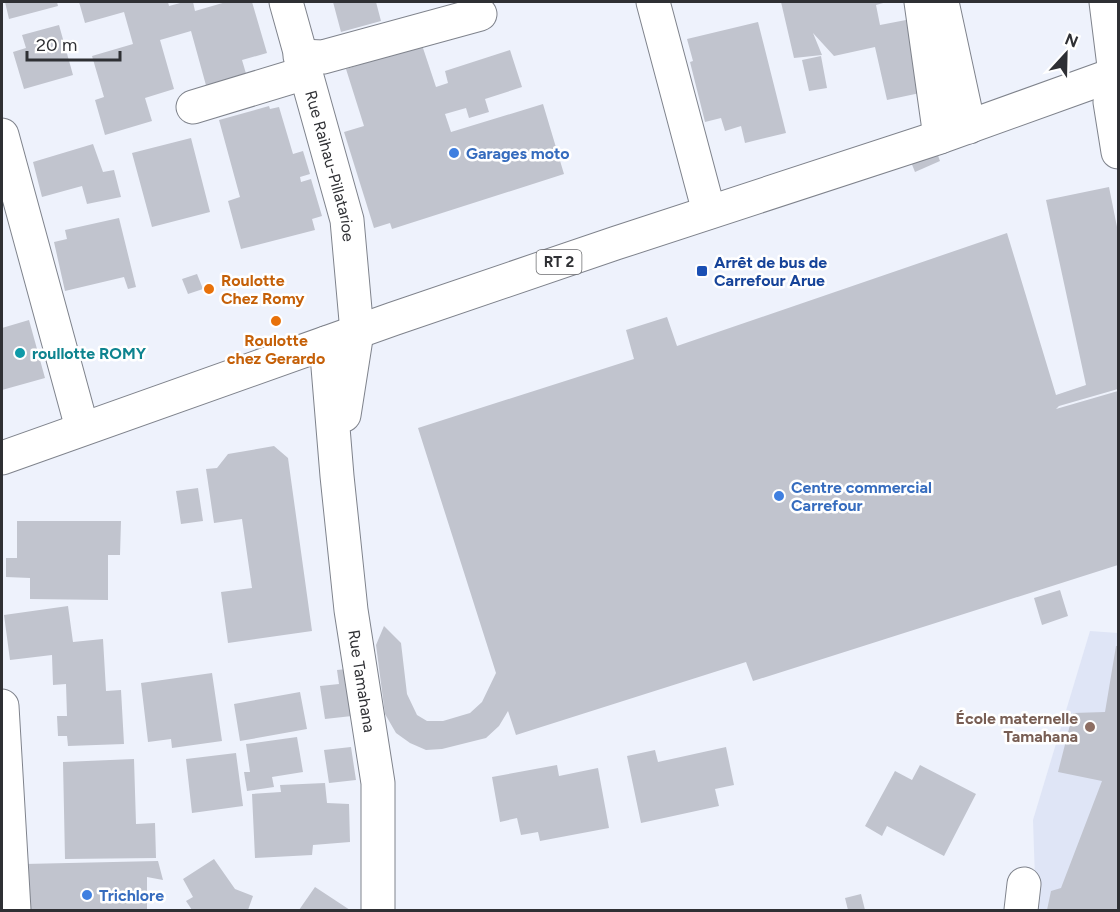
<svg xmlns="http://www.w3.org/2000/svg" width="1120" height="912" font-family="Figtree,sans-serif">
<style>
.built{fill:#dfe5f6}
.building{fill:#c1c4ce}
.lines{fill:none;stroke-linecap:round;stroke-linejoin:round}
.minor-casing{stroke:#7f838c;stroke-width:35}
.major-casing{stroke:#7f838c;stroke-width:35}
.minor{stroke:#fff;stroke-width:33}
.major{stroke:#fff;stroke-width:33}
.shop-dot{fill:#3f7fe0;stroke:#fff;stroke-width:2}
.transit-dot{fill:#1a4fb4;stroke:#fff;stroke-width:2}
.food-dot{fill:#e8710a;stroke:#fff;stroke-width:2}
.culture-dot{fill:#0f9aa8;stroke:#fff;stroke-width:2}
.education-dot{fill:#8d6e63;stroke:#fff;stroke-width:2}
.labels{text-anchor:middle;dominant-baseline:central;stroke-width:5;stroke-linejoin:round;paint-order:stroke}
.shield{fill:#fff;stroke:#6d6e71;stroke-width:1.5}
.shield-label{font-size:15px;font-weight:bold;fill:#2f3034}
.shop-label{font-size:16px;font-weight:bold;fill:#366cbe;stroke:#fff;text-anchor:start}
.street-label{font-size:16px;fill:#2f3034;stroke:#fff}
.transit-label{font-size:16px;font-weight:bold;fill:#164399;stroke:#fff;text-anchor:start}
.food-label{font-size:16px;font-weight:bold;fill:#c56008;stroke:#fff;text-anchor:start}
.culture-label{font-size:16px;font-weight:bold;fill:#0d838f;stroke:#fff;text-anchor:start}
.education-label{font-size:16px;font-weight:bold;fill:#785e54;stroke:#fff;text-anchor:end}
</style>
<rect width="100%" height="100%" fill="#eef2fc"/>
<path class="built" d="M1090 631 1118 633V910H1036L1033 820Z"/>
<path class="building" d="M5 2H57L58 6 9 19Z
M79 2H168L169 6 184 2H193L195 11 226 2H252L267 53 242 60 247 77 207 89 191 31 160 40 174 89 145 98 152 121 105 135 95 100 104 97 92 56 133 44 124 12 85 23Z
M333 2H376L381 21 341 32Z
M781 2H887L876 5 880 25 906 20 920 93 887 100 875 47 834 56 813 33 822 55 794 58Z
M758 22 786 133 745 143 741 126 725 131 721 118 705 122 690 62 693 61 687 39Z
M59 25 73 75 24 89 13 52 26 48 22 35Z
M422 45 436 87 448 83 445 71 510 50 522 87 485 99 489 112 469 118 466 108 445 114 451 132 543 104 564 174 392 229 390 223 374 228 344 132 364 126 346 69Z
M821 56 827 88 809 91 802 60Z
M269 106 270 109 279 107 293 154 303 151 310 174 300 177 301 182 311 179 322 216 312 219 315 230 241 249 228 201 240 197 219 120Z
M191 138 210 212 152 227 132 153Z
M93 144 103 172 114 170 121 197 87 204 82 186 42 197 33 162Z
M935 147 940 161 915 172 909 157Z
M1109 187 1118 232V389L1059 406 1056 409 1118 391V565L753 681 746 662 516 735 508 711 499 726 486 738 442 749 426 750 410 743 396 733 385 714 376 645 384 626 401 643 407 694 417 715 427 721H443L470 713 482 702 496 673 418 428 634 359 626 330 667 317 677 346 1007 233 1056 395 1086 385 1046 200Z
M119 218 136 287 128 289 124 277 65 291 54 242 67 239 65 230Z
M197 274 203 289 188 294 182 279Z
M29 320 45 378 2 390V328Z
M274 446 288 458 312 631 228 643 221 592 252 588 242 519 214 523 206 469 217 468 228 454Z
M198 488 203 521 181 524 176 491Z
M17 521H121L120 555H108V600L30 599V578L6 577V558H17Z
M1060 590 1068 616 1042 625 1034 598Z
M68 606 73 642 103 639 106 691 121 690 124 744 68 746 67 736H58L57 716H67L66 684 53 685 52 655 10 660 4 615Z
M1116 646H1118V910H1047L1051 891 1061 888 1102 781 1058 772 1073 713 1105 712Z
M347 669 352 716 325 719 320 686 339 684 337 670Z
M212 673 222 741 172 748 171 739 148 742 141 683Z
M300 692 307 729 240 741 234 704Z
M297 737 303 772 272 777 274 787 247 791 244 772H250L246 744Z
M351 747 356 780 329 783 324 750Z
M726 747 734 785 715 789 719 806 641 823 627 756 655 750 658 762Z
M236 753 243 806 192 813 186 759Z
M134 759 136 824 155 823 156 858 65 859 63 762Z
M557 765 559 776 598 768 609 828 540 841 538 832 521 835 517 818 500 822 492 777Z
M920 765 976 794 944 856 887 826 882 836 865 826 895 771 912 780Z
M325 783 327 803 349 804 350 842 313 845 312 855 255 858 252 794 281 792 280 785Z
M214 859 235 889 253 896 248 910H192L186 901 193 897 183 879Z
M158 861 163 880 147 877V910H27L24 864Z
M315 887 350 910H299Z
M861 894 865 910H848L845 898Z"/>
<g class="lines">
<g class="minor-casing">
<g id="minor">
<path id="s1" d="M286 2 347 220 357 332 344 415"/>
<path d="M653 2 709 212"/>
<path d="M921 2 940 137"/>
<path d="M942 2 969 127"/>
<path d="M1106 2 1115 74"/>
<path d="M300 56 323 57 480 14"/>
<path d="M1118 94 1111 97 1110 102 1118 152"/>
<path d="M193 107 305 73"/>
<path d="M2 135 82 428"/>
<path id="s2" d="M326 343 337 476 351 610 378 783V910"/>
<path d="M2 706 14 910"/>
<path d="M1021 910 1024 884"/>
</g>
</g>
<g class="major-casing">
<path id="major" d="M2 458 393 319 616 243 940 137 1118 73"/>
</g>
<use href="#minor" class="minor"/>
<use href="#major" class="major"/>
</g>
<g class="shop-dot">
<circle cx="454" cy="153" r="6"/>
<circle cx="779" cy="496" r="6"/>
<circle cx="87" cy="895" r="6"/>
</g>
<rect class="transit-dot" x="696" y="265" width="12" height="12" rx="3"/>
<g class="food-dot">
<circle cx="209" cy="289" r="6"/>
<circle cx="276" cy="321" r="6"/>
</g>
<circle class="culture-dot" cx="20" cy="353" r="6"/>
<circle class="education-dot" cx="1090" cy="727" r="6"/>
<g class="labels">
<rect class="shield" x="536.5" y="250" width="45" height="24" rx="4.5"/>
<g class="shield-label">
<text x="559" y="262">RT 2</text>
</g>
<g class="shop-label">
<text x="466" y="153">Garages moto</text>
<text x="791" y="487">Centre commercial<tspan x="791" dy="18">Carrefour</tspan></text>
<text x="99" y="895">Trichlore</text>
</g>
<g class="street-label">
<text stroke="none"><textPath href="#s1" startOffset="170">Rue Raihau-Pillatarioe</textPath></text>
<text stroke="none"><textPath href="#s2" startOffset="340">Rue Tamahana</textPath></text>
</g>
<g class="transit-label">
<text x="714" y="262">Arrêt de bus de<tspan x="714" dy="18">Carrefour Arue</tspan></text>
</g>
<g class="food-label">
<text x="221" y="280">Roulotte<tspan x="221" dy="18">Chez Romy</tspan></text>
<text x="276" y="340" text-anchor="middle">Roulotte<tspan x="276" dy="18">chez Gerardo</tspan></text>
</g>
<g class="culture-label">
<text x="32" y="353">roullotte ROMY</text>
</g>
<g class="education-label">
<text x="1078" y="718">École maternelle<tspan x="1078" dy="18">Tamahana</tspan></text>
</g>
</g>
<rect width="1120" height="912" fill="none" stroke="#2f3034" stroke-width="6"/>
<g transform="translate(1066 54) rotate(22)" stroke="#ffffff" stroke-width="4.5" paint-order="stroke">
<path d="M0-4.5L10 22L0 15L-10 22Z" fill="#2f3034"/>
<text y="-9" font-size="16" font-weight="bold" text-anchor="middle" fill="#2f3034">N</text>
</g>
<path d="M27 51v9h93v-9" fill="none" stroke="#2f3034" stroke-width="3"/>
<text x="36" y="51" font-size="18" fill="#2f3034" stroke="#ffffff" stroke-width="4.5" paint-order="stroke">20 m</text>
</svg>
